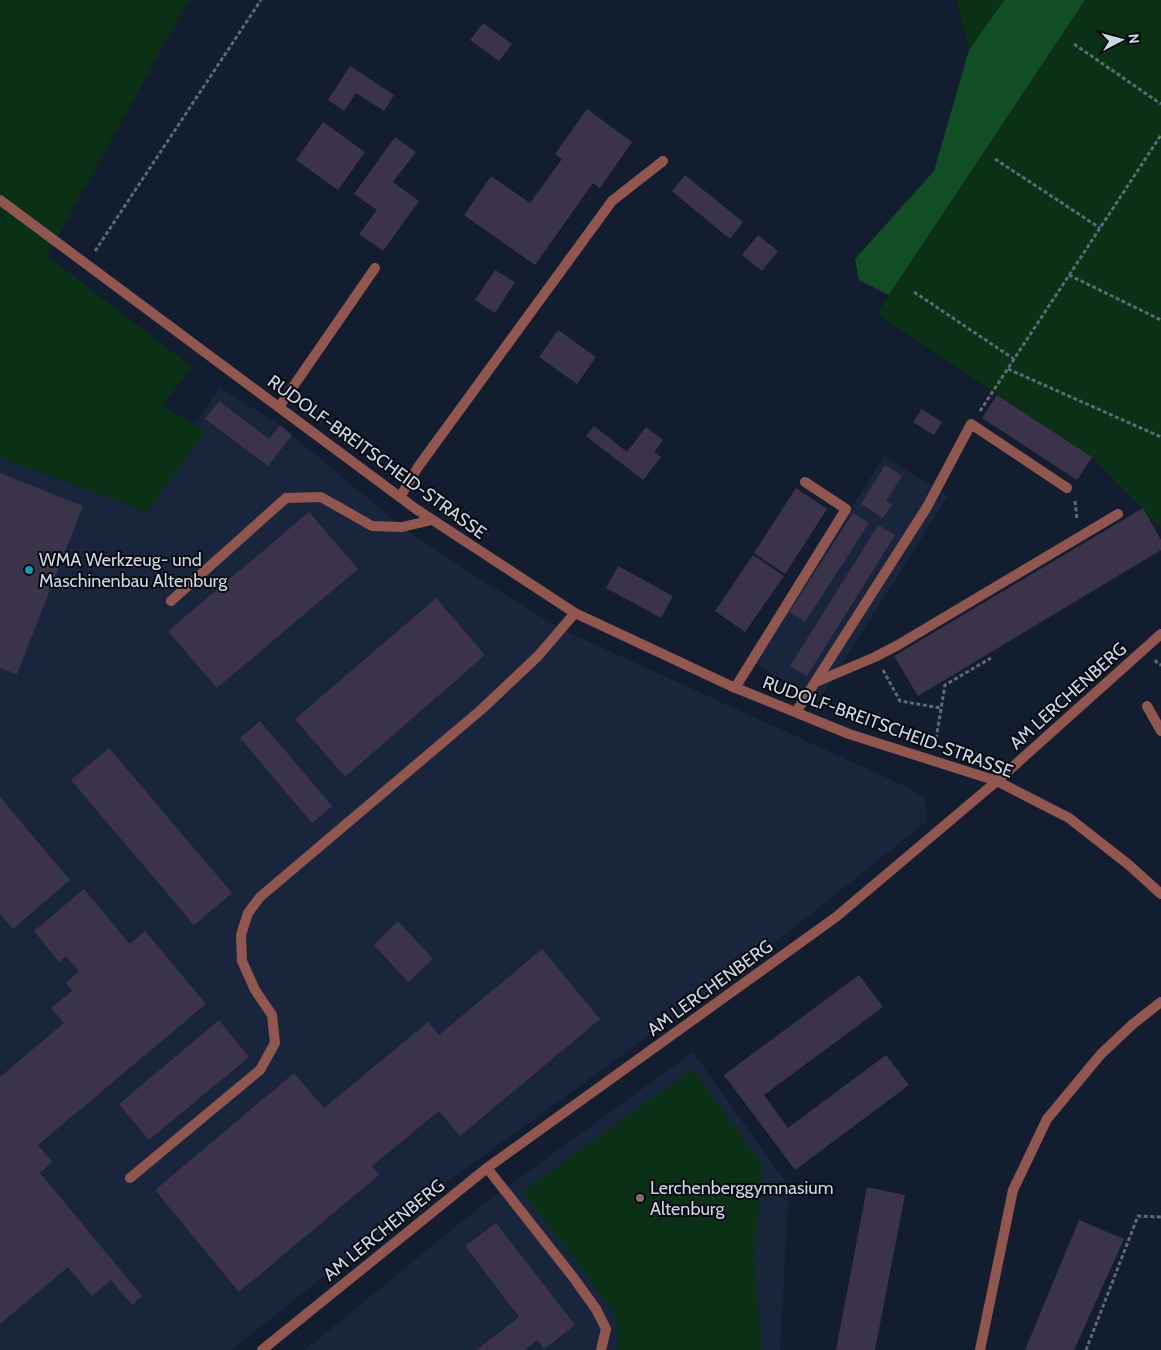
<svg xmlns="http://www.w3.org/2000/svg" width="1161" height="1350" font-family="Cabin,sans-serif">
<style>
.built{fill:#18253d}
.green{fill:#0a3115}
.forest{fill:#124e24}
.building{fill:#3b3349}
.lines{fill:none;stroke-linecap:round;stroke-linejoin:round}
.path{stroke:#5f6878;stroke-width:3;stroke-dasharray:4 2.5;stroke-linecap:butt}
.lane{stroke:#91574f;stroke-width:10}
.street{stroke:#91574f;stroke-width:10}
.culture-dot{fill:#0f9aa8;stroke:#04080f;stroke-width:2}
.education-dot{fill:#8d6e63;stroke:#04080f;stroke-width:2}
.labels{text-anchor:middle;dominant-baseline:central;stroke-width:4;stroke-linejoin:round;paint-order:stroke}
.street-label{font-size:18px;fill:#cfd7e4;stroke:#04080f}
.poi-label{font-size:18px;fill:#cfd7e4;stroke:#04080f;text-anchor:start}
</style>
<rect width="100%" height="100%" fill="#131d30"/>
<path class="built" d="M220 388 280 425 402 527 481 580 561 629 907 787 925 799 927 821 760 955 394 1221 231 1350H0V458L147 512 206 431 194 424Z
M884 456 948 496 818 702 754 662Z
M693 1052 789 1187 780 1350H305L477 1209Z"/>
<path class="green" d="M0 0H189L47 256 192 367 162 406 207 431 147 512 0 458Z
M956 0H1004L969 50Z
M1085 0H1161V528L1092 457 877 314Z
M693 1068 764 1167 754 1256 762 1350H617V1326L614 1314 573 1256 522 1192Z"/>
<path class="forest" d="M1004 0H1085L889 295 859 280 855 259 934 171 969 50Z"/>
<path class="building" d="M483 23 512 44 499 61 470 40Z
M350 66 394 95 384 111 356 93 344 111 328 100Z
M587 109 632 142 600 188 593 183 535 265 464 215 491 176 530 203 562 159 555 154Z
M323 122 365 152 338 190 296 160Z
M395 137 416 152 393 182 419 201 383 251 359 234 377 210 354 194Z
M685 175 743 222 730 239 672 191Z
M758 235 778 251 762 271 742 255Z
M495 270 515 282 495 313 475 300Z
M558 330 596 357 577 384 539 357Z
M997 395 1092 457 1077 480 982 418Z
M219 401 269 439 280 425 292 435 268 466 205 419Z
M922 409 942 422 934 435 913 422Z
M594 426 627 452 646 427 663 440 654 452 661 457 643 480 586 436Z
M885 465 902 476 886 501 892 505 883 518 861 504Z
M0 473 83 506 17 674 0 668Z
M796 488 827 509 785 574 754 553Z
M1143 508 1161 540V550L918 696 894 656Z
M309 512 358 569 217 688 168 631Z
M853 513 869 523 805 622 789 612Z
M878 525 895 535 807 676 790 666Z
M753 555 784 576 745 632 715 611Z
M618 566 673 596 661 618 606 588Z
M436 598 485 655 345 777 295 719Z
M260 721 332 806 312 823 240 738Z
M109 748 232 893 194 925 71 780Z
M0 797 70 880 13 929 0 914Z
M84 889 130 944 145 931 206 1004 38 1145 52 1162 40 1173 142 1296 132 1305 111 1280 92 1296 68 1267 0 1324V1077L64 1023 51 1008 72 991 66 983 79 971 66 956 59 962 34 931Z
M398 921 433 959 408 982 374 945Z
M542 949 600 1019 460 1136 439 1111 372 1166 379 1175 239 1292 155 1190 294 1073 324 1108 428 1022 439 1035Z
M859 975 883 1007 764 1095 788 1128 886 1055 909 1085 795 1170 724 1075Z
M219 1020 249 1057 149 1140 119 1104Z
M867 1187 905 1195 875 1350H836Z
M1079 1220 1124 1239 1074 1350H1025Z
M496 1223 575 1325 544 1349 537 1340 525 1350H476L519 1317 465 1246Z"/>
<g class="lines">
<path class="path" d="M1074 44 1161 104
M995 159 1100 228
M95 251 261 0
M1069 275 1161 320
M914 292 1014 359
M1008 369 1161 437
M980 411 1161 135
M1075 501 1077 520
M1155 660 1158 664 1161 665
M883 670 900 701 941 708
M935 745 945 685 991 658
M1086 1350 1138 1216 1161 1217"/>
<path class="lane" d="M279 407 375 268
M400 497 418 467 612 201 663 161
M171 601 286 498 321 497 372 526 402 527 432 520
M816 682 875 657 898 645 1118 514
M735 688 846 509 805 482
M1147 706 1161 731
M796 712 927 507 971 424 1067 488
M487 1168 573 1277 596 1309 606 1329 601 1350
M130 1178 260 1070 275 1043 272 1015 255 990 242 961 241 935 248 913 260 897 482 709 538 656 575 613"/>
<path class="street" d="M0 200 416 509 575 613 731 686 849 734 997 781 1069 818 1129 865 1161 894
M262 1350 487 1168 836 917 997 781 1161 634
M980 1350 1013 1190 1047 1119 1101 1054 1133 1024 1161 1002"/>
</g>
<circle class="culture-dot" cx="29" cy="570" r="5"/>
<circle class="education-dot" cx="640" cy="1198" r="5"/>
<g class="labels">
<g class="street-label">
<text transform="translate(377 457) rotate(36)">RUDOLF-BREITSCHEID-STRASSE</text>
<text transform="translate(1068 696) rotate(-42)">AM LERCHENBERG</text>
<text transform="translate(888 727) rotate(20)">RUDOLF-BREITSCHEID-STRASSE</text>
<text transform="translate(710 988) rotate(-36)">AM LERCHENBERG</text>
<text transform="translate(384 1230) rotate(-39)">AM LERCHENBERG</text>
</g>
<g class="poi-label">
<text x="39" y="560">WMA Werkzeug- und<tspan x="39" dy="21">Maschinenbau Altenburg</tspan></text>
<text x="650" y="1188">Lerchenberggymnasium<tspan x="650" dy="21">Altenburg</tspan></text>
</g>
</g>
<g transform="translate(1121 40) rotate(84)" stroke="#04080f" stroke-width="4" paint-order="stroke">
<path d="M0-4L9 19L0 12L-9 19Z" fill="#cfd7e4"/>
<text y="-8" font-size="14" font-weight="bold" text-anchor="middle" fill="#cfd7e4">N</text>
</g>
</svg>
